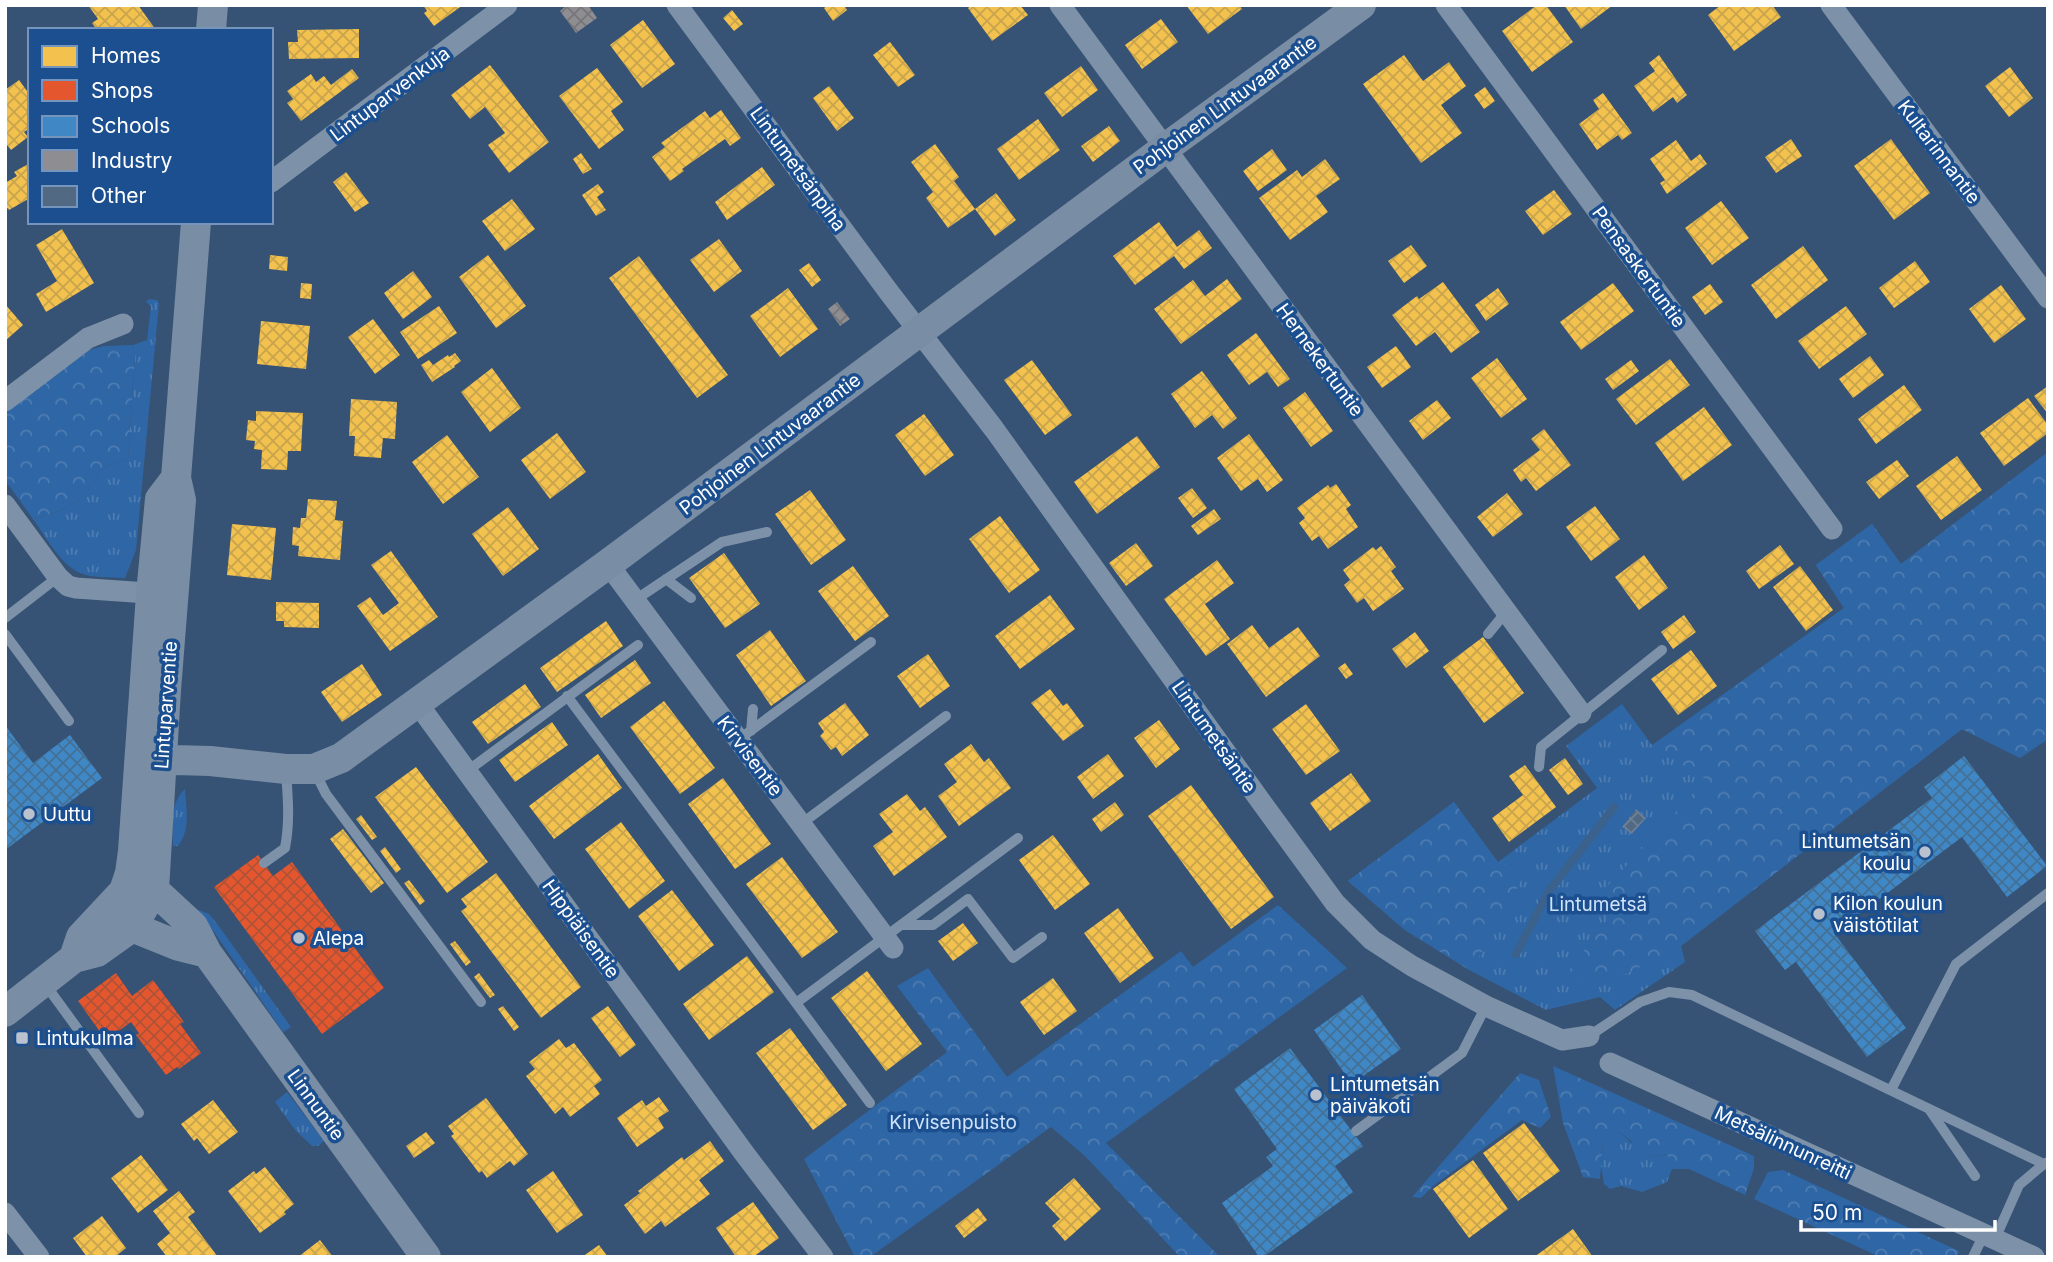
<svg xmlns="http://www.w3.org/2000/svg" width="2053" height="1262" font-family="Inter,sans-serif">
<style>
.grass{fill:url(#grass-tufts)}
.forest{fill:url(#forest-crowns)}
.homes{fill:url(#homes-cross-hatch)}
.shops{fill:url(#shops-cross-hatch)}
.schools{fill:url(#schools-cross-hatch)}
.industry{fill:url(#industry-cross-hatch)}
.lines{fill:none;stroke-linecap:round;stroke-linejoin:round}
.stream{stroke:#3b618d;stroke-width:8}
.building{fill:url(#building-cross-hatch)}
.lane{stroke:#7d92a8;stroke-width:10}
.street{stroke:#7d92a8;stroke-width:21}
.secondary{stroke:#798da4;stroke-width:30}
.poi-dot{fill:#b9c2ce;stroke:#1b4f8f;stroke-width:2.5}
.labels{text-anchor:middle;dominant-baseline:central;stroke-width:7;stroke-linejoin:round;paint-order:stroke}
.street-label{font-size:19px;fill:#fff;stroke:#1b4f8f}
.poi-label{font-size:19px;fill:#fff;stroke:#1b4f8f;text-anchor:start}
.park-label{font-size:19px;fill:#cfe3fa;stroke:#1b4f8f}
</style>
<defs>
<pattern id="grass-tufts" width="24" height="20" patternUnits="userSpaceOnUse" patternTransform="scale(1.75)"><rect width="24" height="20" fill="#2f66a5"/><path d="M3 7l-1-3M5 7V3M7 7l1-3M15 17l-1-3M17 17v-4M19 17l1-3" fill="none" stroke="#4e7db2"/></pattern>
<pattern id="forest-crowns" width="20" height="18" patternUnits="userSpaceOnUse" patternTransform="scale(1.75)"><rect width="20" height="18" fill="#2f66a5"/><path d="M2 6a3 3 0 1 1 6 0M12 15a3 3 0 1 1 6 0" fill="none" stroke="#4e7db2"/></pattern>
<pattern id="homes-cross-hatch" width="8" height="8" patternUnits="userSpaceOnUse" patternTransform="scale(1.75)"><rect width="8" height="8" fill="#f2c14e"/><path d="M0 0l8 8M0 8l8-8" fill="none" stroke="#c8a44e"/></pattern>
<pattern id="shops-cross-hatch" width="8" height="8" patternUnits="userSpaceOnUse" patternTransform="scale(1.75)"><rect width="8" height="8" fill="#e4572e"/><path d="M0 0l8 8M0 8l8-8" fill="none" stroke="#af5338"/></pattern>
<pattern id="schools-cross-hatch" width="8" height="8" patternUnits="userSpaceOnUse" patternTransform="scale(1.75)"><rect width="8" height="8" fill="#3f88c5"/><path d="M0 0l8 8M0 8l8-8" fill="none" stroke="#447095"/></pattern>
<pattern id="industry-cross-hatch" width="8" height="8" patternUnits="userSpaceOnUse" patternTransform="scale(1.75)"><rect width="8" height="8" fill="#8d8d92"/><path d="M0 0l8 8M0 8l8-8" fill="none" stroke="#76767a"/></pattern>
<pattern id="building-cross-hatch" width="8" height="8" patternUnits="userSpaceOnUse" patternTransform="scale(1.75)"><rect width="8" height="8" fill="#526984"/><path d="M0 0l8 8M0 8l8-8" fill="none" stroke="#6c8096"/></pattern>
</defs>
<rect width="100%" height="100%" fill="#365274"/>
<path class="grass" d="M149 299 157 300 159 303 136 550 125 578C112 577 98 578 86 575 62 569 47 538 33 519 50 514 65 511 78 500 101 481 92 466 128 459L135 355 133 345 147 340 151 306 146 302Z
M2048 452V739L2020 758 1962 729 1681 946 1685 962 1615 1010 1600 997 1546 1010 1471 971 1405 930 1348 881 1454 802 1498 862 1597 788 1566 746 1622 704 1652 745 1844 608 1816 565 1872 524 1901 564Z
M185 789C186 808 191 830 178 846H173C173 825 169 804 185 789Z
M199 910 209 914 218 925 291 1027 283 1032 214 932 196 912Z
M287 1092 324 1141 318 1146H312L295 1130 275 1102Z
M1620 1132 1646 1157 1668 1154 1672 1169 1667 1182 1642 1192 1621 1186 1610 1189 1604 1184 1601 1166 1603 1140Z"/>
<path class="forest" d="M133 345 135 355 128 459C92 466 101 481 78 500 65 511 50 514 33 519L5 480V413L89 350 103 346Z
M2048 452V739L2020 758 1962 729 1681 946 1626 974 1558 985 1608 919 1601 893 1706 779 1652 746 1844 608 1816 565 1872 524 1901 564Z
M1454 802 1497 862 1526 872 1471 971 1405 930 1348 881Z
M1278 905 1347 968 1106 1143 1220 1257H1180L1086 1157 1051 1127 870 1257H855L804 1159 947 1052 897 986 928 968 1007 1077 1181 951 1193 967Z
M1553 1066 1754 1156V1168L1745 1195 1689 1169H1672L1667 1154 1646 1157 1634 1152 1631 1141 1620 1132 1603 1140 1600 1179 1583 1177 1563 1123Z
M1520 1073 1539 1080 1551 1117 1540 1128 1522 1120 1433 1186 1421 1198 1412 1197Z
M1783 1170 1959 1251 1957 1257H1880L1754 1199 1768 1172Z"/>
<path class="homes" d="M88 5H138L156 30H97L92 23 98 19Z
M423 5H463L434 26 424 13 427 11Z
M828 5H844L847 10 833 21 824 8Z
M972 5H1020L1028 15 992 41 968 8Z
M1186 5H1239L1242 9 1208 34Z
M1537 5H1546L1573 42 1532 72 1502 31Z
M1564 5H1613L1581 29Z
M1721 5H1772L1781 17 1734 51 1708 15Z
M732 10 743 24 734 31 723 18Z
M1161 19 1178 42 1142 69 1125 45Z
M643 20 675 64 642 88 610 45Z
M359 29V58L289 59 288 42H298L297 30Z
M890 42 915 75 898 87 873 55Z
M1404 55 1423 81 1449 62 1466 86 1441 105 1462 133 1421 163 1363 84Z
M1659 55 1687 95 1677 103 1673 97 1653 112 1634 86 1655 71 1649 63Z
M490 65 549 142 509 173 488 145 505 133 485 107 470 119 451 95Z
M1081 66 1098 90 1062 117 1044 93Z
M2010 67 2033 98 2009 117 1985 86Z
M597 68 623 102 611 111 624 130 599 149 559 96Z
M352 69 359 78 301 121 287 103 293 99 287 91 311 74 316 82 324 76 331 85Z
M19 80 30 95V128L24 132 28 137 11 150 7 145 5 146V90Z
M829 86 854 118 837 131 813 98Z
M1485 87 1495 101 1484 109 1474 95Z
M1603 93 1632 133 1622 140 1618 135 1597 150 1579 124 1599 109 1593 100Z
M721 110 741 138 730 146 725 139 682 169 684 171 670 181 652 157 665 147 661 143 705 111 710 118Z
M1038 119 1060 150 1019 180 997 149Z
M1109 126 1120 141 1093 162 1081 146Z
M1791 139 1802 156 1776 173 1765 157Z
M1891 139 1930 193 1894 220 1854 166Z
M1676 140 1691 161 1700 154 1707 164 1667 194 1660 183 1665 180 1650 159Z
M935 144 959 177 954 181 975 209 948 228 926 198 933 192 911 162Z
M1272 149 1287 170 1258 191 1243 171Z
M581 153 592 169 583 174 573 159Z
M1325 159 1340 179 1316 196 1328 212 1290 240 1259 198 1297 170 1302 177Z
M30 163V198L9 210 8 208 5 210V183L17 176 14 172Z
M762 167 775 185 727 220 715 202Z
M346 172 369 203 355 212 333 182Z
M598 184 604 192 597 197 606 210 596 216 582 195Z
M1554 190 1572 214 1543 235 1525 211Z
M996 193 1016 220 995 236 975 209Z
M512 199 535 229 505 251 482 221Z
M1721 201 1749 238 1712 265 1685 228Z
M1159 222 1177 247 1199 230 1212 248 1184 269 1174 256 1135 285 1113 256Z
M62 229 94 283 46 312 36 294 57 281 36 245Z
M719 239 742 271 714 292 690 260Z
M1411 245 1427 266 1404 283 1388 261Z
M1803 246 1828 280 1776 319 1751 285Z
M270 255 288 257 287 271 269 269Z
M488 255 526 306 496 328 459 277Z
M639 256 728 375 697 398 609 278Z
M1915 261 1930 282 1894 308 1879 288Z
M809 263 821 280 812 287 799 270Z
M413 271 432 297 403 319 384 293Z
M1227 279 1242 299 1181 344 1154 309 1193 280 1205 296Z
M1443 282 1480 332 1451 353 1435 332 1416 346 1392 315 1417 296 1419 299Z
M301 283 312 284 311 299 300 298Z
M1613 283 1634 311 1581 350 1560 322Z
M1710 284 1723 302 1705 315 1692 297Z
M2001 285 2026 319 1994 343 1969 309Z
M788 288 818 329 780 357 750 316Z
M1498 288 1509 304 1486 321 1475 305Z
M5 304 23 325 5 341Z
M439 306 457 333 418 359 400 332Z
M1846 306 1867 334 1819 369 1798 341Z
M373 319 400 355 375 374 348 337Z
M261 321 310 326 306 369 257 364Z
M1256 333 1290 379 1278 387 1267 372 1249 385 1227 355Z
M1396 346 1411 367 1382 388 1367 367Z
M455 353 461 361 454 366 455 367 432 382 421 365 429 360 433 365 448 355 449 357Z
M1870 356 1884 375 1853 398 1839 379Z
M1497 358 1527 399 1501 418 1471 378Z
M1670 359 1690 385 1636 425 1616 399Z
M1032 360 1072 415 1045 435 1004 380Z
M1631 360 1639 371 1613 390 1605 379Z
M492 368 521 408 490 432 461 392Z
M1202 371 1237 418 1223 429 1212 415 1195 428 1171 394Z
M1904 385 1922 410 1876 444 1858 419Z
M2048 386V414L2034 396Z
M1305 392 1333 431 1311 447 1283 408Z
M2028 398 2048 425V433L2004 466 1980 433Z
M351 399 397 402 395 439 383 438 381 458 354 456 355 436H349Z
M1437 400 1451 418 1423 440 1409 421Z
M1704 407 1732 445 1683 481 1655 443Z
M256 411 303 413 301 451H288L287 470 261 469 262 450 254 449 255 441 246 440 248 420 256 421Z
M924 414 954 455 925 476 895 435Z
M1544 429 1571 465 1536 491 1526 478 1521 482 1513 470 1540 450 1531 439Z
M557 433 586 472 550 499 521 460Z
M1249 434 1283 480 1267 492 1258 479 1241 491 1217 458Z
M447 435 479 477 443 504 412 462Z
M1137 436 1160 467 1097 514 1074 482Z
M1957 456 1982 490 1941 520 1916 486Z
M1897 460 1909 476 1879 499 1866 482Z
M1336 484 1351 505 1346 509 1358 527 1328 549 1319 536 1312 541 1299 523 1305 518 1297 508 1328 485 1330 488Z
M1192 488 1207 508 1193 518 1178 498Z
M810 490 846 540 811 565 775 514Z
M1507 493 1523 514 1493 537 1477 517Z
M308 499 337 501 335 520 343 521 340 560 298 556 299 546 292 545 293 527 300 528 301 518H306Z
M1595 506 1620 539 1591 561 1566 527Z
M508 507 539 549 503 576 472 534Z
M1214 509 1221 519 1198 535 1191 526Z
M1000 516 1040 570 1009 593 969 539Z
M232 524 276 528 271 580 227 575Z
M1136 543 1153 566 1126 586 1109 563Z
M1780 545 1794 564 1759 589 1746 571Z
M1381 546 1396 567 1391 571 1404 589 1373 611 1364 598 1357 603 1344 585 1350 580 1343 570 1373 547 1376 550Z
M391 551 438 617 390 651 357 606 370 597 383 615 399 603 371 565Z
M724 553 760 604 725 628 689 578Z
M1644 555 1668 588 1639 610 1615 577Z
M1217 560 1234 583 1205 604 1230 639 1206 656 1164 599Z
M853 566 889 616 855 641 818 591Z
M1800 566 1833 610 1806 631 1773 587Z
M1050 595 1075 629 1020 669 995 636Z
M276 602 319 603V628L284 627V621H276Z
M1684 615 1696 632 1673 649 1661 632Z
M606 621 623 646 557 692 540 668Z
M1252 625 1269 648 1298 627 1320 656 1266 697 1227 644Z
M770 630 806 681 771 706 736 655Z
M1415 632 1429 651 1406 668 1392 649Z
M1483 637 1524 693 1484 723 1443 667Z
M1691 650 1717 686 1678 715 1651 679Z
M928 654 950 686 920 708 897 676Z
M635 660 651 683 601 718 585 695Z
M1345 663 1353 674 1346 679 1338 668Z
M362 664 382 695 342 722 321 692Z
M525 684 541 707 488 744 472 722Z
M1050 689 1063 706 1067 703 1084 726 1063 741 1031 703Z
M664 701 715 768 680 794 630 727Z
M845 703 869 735 842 756 836 747 831 750 820 736 824 732 818 723Z
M1306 704 1340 751 1306 775 1272 729Z
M1159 720 1180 749 1156 768 1134 738Z
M552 722 568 745 515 782 499 760Z
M971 744 984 762 989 758 1011 788 959 826 938 796 957 782 944 764Z
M598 754 622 788 554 839 529 806Z
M1108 754 1124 776 1093 799 1077 777Z
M1565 758 1583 784 1568 795 1549 770Z
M1525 765 1556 807 1509 842 1492 818 1523 795 1509 776Z
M416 767 488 862 447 893 375 797Z
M1351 773 1371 801 1330 831 1310 803Z
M723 778 771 844 735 869 688 804Z
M1191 785 1274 897 1231 929 1148 816Z
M907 794 920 811 925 807 947 837 894 876 873 846 893 832 879 814Z
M1115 802 1124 815 1101 832 1092 819Z
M361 815 377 837 372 840 356 819Z
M621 822 665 881 629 909 585 849Z
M343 829 384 883 371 893 330 839Z
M1053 835 1090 884 1055 910 1019 860Z
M385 847 401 869 396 873 380 851Z
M782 857 838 932 802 958 746 884Z
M496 873 581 987 541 1018 461 911 467 907 461 899Z
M409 880 425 901 420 905 404 883Z
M672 890 714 945 679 971 638 916Z
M1118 908 1154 958 1120 983 1084 933Z
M963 923 978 943 953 961 938 941Z
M455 941 471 962 466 966 450 944Z
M747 956 774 992 709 1040 683 1004Z
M867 971 922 1044 886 1071 831 998Z
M479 973 495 995 490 998 474 977Z
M1053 978 1077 1011 1044 1035 1020 1002Z
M503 1006 519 1027 514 1031 498 1009Z
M608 1006 636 1045 620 1057 591 1018Z
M790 1028 847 1105 813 1130 756 1053Z
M559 1039 566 1048 574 1043 602 1080 594 1086 600 1094 570 1117 563 1107 555 1114 526 1076 535 1069 529 1062Z
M659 1097 669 1111 658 1118 664 1128 637 1147 617 1118 642 1100 646 1106Z
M486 1098 528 1154 514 1166 510 1161 487 1178 482 1171 479 1173 451 1136 454 1134 448 1126Z
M213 1100 238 1132 209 1154 197 1138 194 1141 181 1124Z
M1524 1123 1560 1171 1518 1201 1483 1153Z
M426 1132 435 1143 414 1158 406 1146Z
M710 1141 724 1161 699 1180 710 1194 665 1227 661 1221 645 1234 624 1205 640 1193 638 1191 682 1157 684 1160Z
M141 1155 168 1190 138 1213 111 1178Z
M1473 1160 1508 1209 1469 1238 1433 1189Z
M265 1167 294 1204 284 1212 286 1214 260 1233 228 1191 254 1171 256 1174Z
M553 1171 583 1215 557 1233 526 1190Z
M1074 1178 1101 1209 1065 1241 1052 1226 1060 1219 1045 1203Z
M179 1191 195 1212 188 1217 218 1257H167L157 1244 170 1233 153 1211Z
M753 1202 779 1238 753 1257H736L716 1228Z
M978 1208 987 1220 964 1238 955 1226Z
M102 1216 126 1248 115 1257H87L73 1238Z
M1573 1229 1593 1257H1534Z
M320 1240 333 1257H298Z
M599 1245 608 1257H582Z"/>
<path class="shops" d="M258 855 273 876 292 862 384 988 322 1034 214 887Z
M116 973 132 996 153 980 184 1022 180 1024 201 1053 179 1069 177 1067 166 1075 136 1035 139 1033 131 1022 106 1040 78 1001Z"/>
<path class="schools" d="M5 725 33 763 70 735 102 778 5 850Z
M1964 756 2047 866 2007 897 1962 837 1834 933 1906 1028 1867 1057 1796 962 1785 970 1755 931 1932 798 1924 787Z
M1362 995 1401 1049 1352 1084 1314 1030Z
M1290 1048 1363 1146 1335 1166 1353 1192 1263 1257H1259L1222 1203 1273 1166 1266 1157 1277 1149 1234 1089Z"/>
<path class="industry" d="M567 5H588L597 18 576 33 560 11Z
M837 302 850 319 840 326 828 309Z"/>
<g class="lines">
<path class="stream" d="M1516 954 1549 891 1614 807"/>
</g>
<path class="building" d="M1636 809 1646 818 1632 834 1622 827Z"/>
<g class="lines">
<path class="lane" d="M666 579 691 598
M635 600 722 542 767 532
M5 618 58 577
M5 634 69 721
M1488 634 1506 612
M567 696 796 1003 1018 838
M751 731 753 709
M738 740 871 642
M1539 767 1541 747 1662 650
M315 772 326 794 481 1002
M466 772 638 645
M801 824 946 716
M264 863 285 848C290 822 288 798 286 772
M901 925H933L968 899 1013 958 1042 937
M45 984 139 1113
M796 1003 870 1103
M1589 1036 1640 1002 1669 992 1692 995 2044 1164 2048 1162
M1891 1090 1956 964 2048 893
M1929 1109 1975 1176
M1356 1131 1462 1053 1486 1006
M1995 1239 2019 1185 2044 1164 2048 1165
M1973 1257 1984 1234"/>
<path class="street" d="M677 5 888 291 994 429 1262 803 1335 903 1372 940 1412 966 1486 1006 1562 1040 1589 1036
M1060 5 1581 713
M1446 5 1832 529
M1831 5 2048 298
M271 182 507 5
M5 401 88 338 123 324
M5 505 58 577 68 586 76 588 162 594
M608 564 893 948
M418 704 744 1153 823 1257
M1610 1063 2034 1257
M5 1213 39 1257"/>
<path class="secondary" d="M211 30 213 5
M140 759 210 761 286 769H314L341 758 608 564 1164 149 1361 5
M136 891 154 890 193 926 207 953 426 1257
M132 927 179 946 207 953
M74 958 81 937 124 891 130 873 133 851 151 594 160 499 176 478
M5 1012 74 958 97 952 132 927 154 890 166 690 181 500 176 478 196 222"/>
</g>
<g class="poi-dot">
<circle cx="29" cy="814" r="7"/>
<circle cx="1925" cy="852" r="7"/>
<circle cx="1819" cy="914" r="7"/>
<circle cx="299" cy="938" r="7"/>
<rect x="15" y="1031" width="14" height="14" rx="3.5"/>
<circle cx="1316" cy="1095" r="7"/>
</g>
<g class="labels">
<g class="street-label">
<text transform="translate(390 94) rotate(-37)">Lintuparvenkuja</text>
<text transform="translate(1225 105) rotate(-36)">Pohjoinen Lintuvaarantie</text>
<text transform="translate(1939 152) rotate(53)">Kultarinnantie</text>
<text transform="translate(798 169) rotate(54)">Lintumetsänpiha</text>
<text transform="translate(1639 267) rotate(54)">Pensaskertuntie</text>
<text transform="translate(1320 360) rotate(54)">Hernekertuntie</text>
<text transform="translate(770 444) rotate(-37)">Pohjoinen Lintuvaarantie</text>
<text transform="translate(166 705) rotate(-86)">Lintuparventie</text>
<text transform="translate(1214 737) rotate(55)">Lintumetsäntie</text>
<text transform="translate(750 756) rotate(53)">Kirvisentie</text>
<text transform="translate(581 929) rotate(54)">Hippiäisentie</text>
<text transform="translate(316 1105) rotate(54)">Linnuntie</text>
<text transform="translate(1783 1143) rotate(25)">Metsälinnunreitti</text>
</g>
<g class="poi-label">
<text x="43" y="814">Uuttu</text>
<text x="1911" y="841" text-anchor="end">Lintumetsän<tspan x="1911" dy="22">koulu</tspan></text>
<text x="1833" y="903">Kilon koulun<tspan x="1833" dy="22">väistötilat</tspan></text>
<text x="313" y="938">Alepa</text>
<text x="36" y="1038">Lintukulma</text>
<text x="1330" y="1084">Lintumetsän<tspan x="1330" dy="22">päiväkoti</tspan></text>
</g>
<g class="park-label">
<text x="1598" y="904">Lintumetsä</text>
<text x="953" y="1122">Kirvisenpuisto</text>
</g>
</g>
<rect width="2053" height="1262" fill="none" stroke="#ffffff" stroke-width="14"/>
<rect x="28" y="28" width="245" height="196" fill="#1b4f8f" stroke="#7695bc" stroke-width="2"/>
<rect x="42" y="46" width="35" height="21" fill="#f2c14e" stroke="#7695bc" stroke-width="2"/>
<text x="91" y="63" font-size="21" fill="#ffffff">Homes</text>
<rect x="42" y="80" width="35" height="21" fill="#e4572e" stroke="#7695bc" stroke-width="2"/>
<text x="91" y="98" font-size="21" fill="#ffffff">Shops</text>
<rect x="42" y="116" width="35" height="21" fill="#3f88c5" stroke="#7695bc" stroke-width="2"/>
<text x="91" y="133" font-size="21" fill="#ffffff">Schools</text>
<rect x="42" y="150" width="35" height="21" fill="#8d8d92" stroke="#7695bc" stroke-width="2"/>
<text x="91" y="168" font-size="21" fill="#ffffff">Industry</text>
<rect x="42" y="186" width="35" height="21" fill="#526984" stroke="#7695bc" stroke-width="2"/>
<text x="91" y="203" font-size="21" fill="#ffffff">Other</text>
<path d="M1801 1220v10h194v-10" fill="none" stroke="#ffffff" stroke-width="3.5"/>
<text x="1812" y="1220" font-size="21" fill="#ffffff" stroke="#1b4f8f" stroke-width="5" paint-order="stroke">50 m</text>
</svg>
